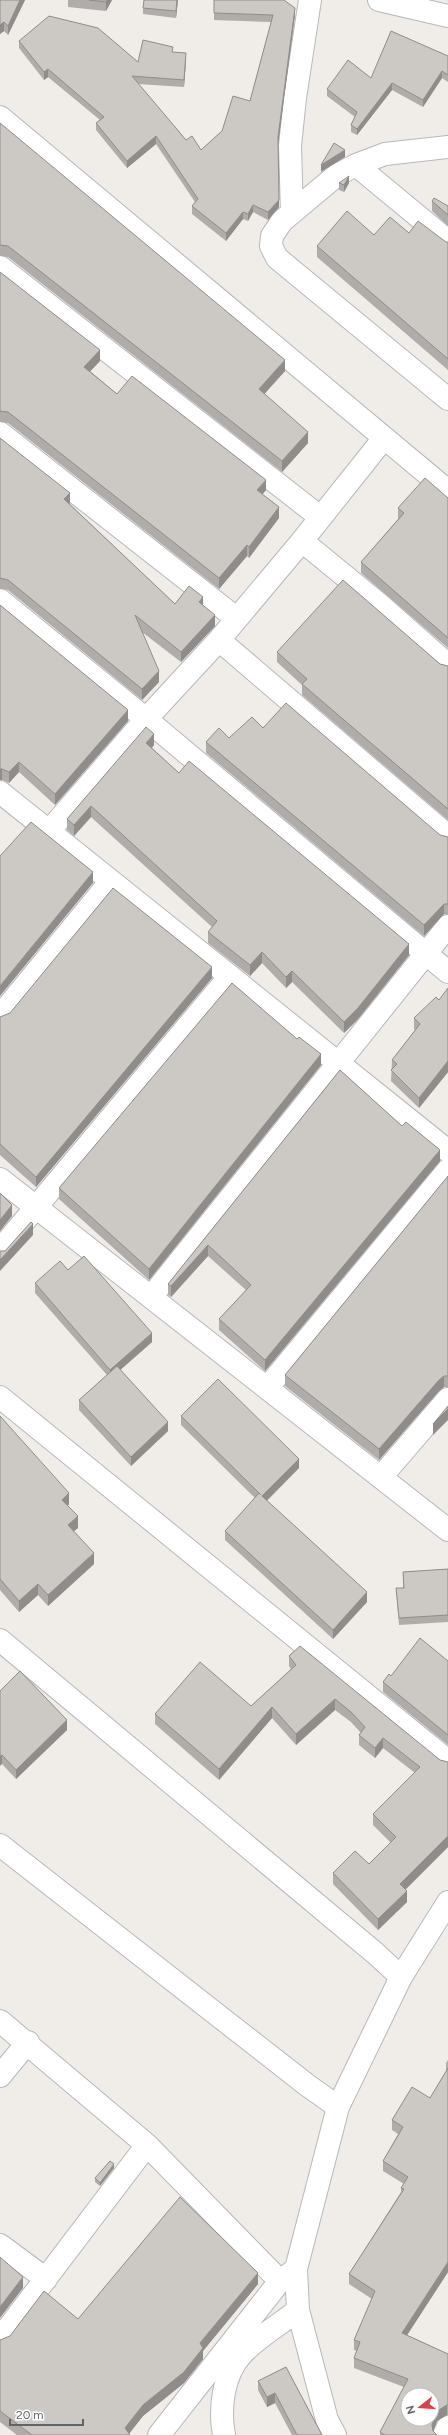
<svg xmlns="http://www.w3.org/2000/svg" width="448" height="2435" font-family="Figtree,sans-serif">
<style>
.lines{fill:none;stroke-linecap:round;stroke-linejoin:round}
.minor-casing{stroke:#b5b8bb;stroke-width:24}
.minor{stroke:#fff;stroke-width:22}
.wall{fill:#afaca9}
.shaded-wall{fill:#8f8c89}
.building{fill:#ccc8c4;stroke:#8f8c89;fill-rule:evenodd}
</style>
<rect width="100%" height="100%" fill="#f0ede8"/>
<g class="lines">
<g class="minor-casing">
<path id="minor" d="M379 0 448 16
M0 117 448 491
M448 147 385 154 356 165 337 175 282 221 272 236 271 246 277 258 448 399
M356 165 448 241
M292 213 290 146 295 98 310 0
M0 267 320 517
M0 433 236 618
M302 541 379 604 448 665
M0 600 146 719 448 972
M219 640 448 836
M0 792 448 1151
M49 831 146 719 219 640 302 541 384 438
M0 1016 111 881
M0 1179 448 1530
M0 1250 230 976
M151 1297 448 926
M267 1388 448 1170
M0 1397 448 1761
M381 1477 448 1399
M0 1640 375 1953 401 1977
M0 1845 307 2085 338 2107
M0 2021 147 2145 280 2281 296 2269
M0 2076 28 2042
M0 2245 46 2279
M0 2339 147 2145
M159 2435 280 2281
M224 2435C219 2409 223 2374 242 2354 256 2338 281 2324 298 2310
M335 2435 327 2420 298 2310 296 2269 338 2107 401 1977 448 1902
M444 2435 448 2427"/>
</g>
<use href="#minor" class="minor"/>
</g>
<path class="wall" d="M0 0H25L8 35 4 31 0 34Z
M68 0H112L106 11 68 7Z
M178 0 176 18 143 14V8Z
M214 0 295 15 278 144 279 207 268 220 253 212 248 221 243 219 226 241 192 214V206L195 202 156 144 127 168 96 130V123L100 120 48 77 44 80 19 48V41L138 62 173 52 186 60 184 87 138 84 186 140 201 150 222 131 250 101 271 22 214 20Z
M448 56V82L442 78 423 107 392 90 357 135 351 132V125L355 117 327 96V89L371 78Z
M0 123 285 371 264 394 308 443 282 472 8 257 0 256Z
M339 183H349L344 192 339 190Z
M432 201 448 206V226L432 211Z
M409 233 446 242H448V370L317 257V246L374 235Z
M0 272 100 361 90 371 117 394 266 490 262 494 279 518 249 558 247 556 219 589 8 423 0 422Z
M0 438 175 604 203 606 215 626 181 662 142 632 159 682 142 700 8 590 0 589Z
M448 498V648L361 573V562L398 519V508Z
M0 605 128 721 55 805 19 772 9 783 2 780Z
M277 652 440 664 448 666V820L302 695V685L277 662Z
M263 728 440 835 448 837V915L444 914 424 936 206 753V742L229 738Z
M154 745 152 748 179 773 409 955 358 1019 344 1033 292 982 286 988 262 963 250 976 208 943V932L212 927 91 817 74 836 67 830V819Z
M212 978 36 1187 0 1155V1017Z
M448 988V1072L419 1108 391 1081 392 1060 415 1030 414 1029V1018L439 1000Z
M321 1065 149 1280 59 1199V1188Z
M340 1070 402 1126 440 1161 265 1371 219 1330V1319L246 1290 208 1256 171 1297 168 1295V1284Z
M448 1176V1387H444L439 1391 379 1460 285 1386V1375Z
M68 1270 152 1342 120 1370 168 1431 131 1466 79 1410V1400L107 1375 35 1293V1283Z
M0 1416 69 1504 68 1506 78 1528 74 1531 94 1564 48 1606 38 1595 19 1612 0 1590Z
M181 1416 299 1468 267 1501 367 1602 333 1639 225 1540V1531L255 1498 181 1425Z
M448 1569V1622L399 1625 396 1588H403V1572Z
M289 1656 440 1760 448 1762V1847L405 1890 407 1902 378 1930 333 1884V1873L369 1864 391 1843 373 1825V1814L415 1773 383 1748 375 1758 359 1745V1735L361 1733 351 1722 335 1710 296 1745 272 1718 219 1780 155 1724V1714L251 1706 291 1669 289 1666Z
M448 1661V1745L383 1692V1682L391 1676Z
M0 1691 67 1730 16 1779 2 1764Z
M448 2060V2272L407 2335 448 2354V2415H447L437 2421 433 2431 437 2435H380V2432L404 2387 354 2368V2358L357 2351 354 2350V2340L372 2299 349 2284V2274L401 2192V2188L404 2184 383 2171V2161L398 2134 392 2130V2120L430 2098 446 2071V2063Z
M114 2168 100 2186 95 2182V2178Z
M258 2284 203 2351V2359L184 2383 143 2416 129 2434 130 2435H17L0 2422V2340L78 2319Z
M286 2367 322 2435H292L275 2403 267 2407 258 2390V2381Z"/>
<path class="shaded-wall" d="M20 0H25L8 35V26Z
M107 0H112L106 11V2Z
M177 0H178L176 18V11Z
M295 8V15L278 145V137Z
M4 22V31L0 34V25Z
M186 53V60L184 87V80Z
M48 69V77L44 80V72Z
M442 71V78L423 107V100Z
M392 83V90L357 135V129Z
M156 136V144L127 168V161Z
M345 150V157L321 172V165Z
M349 176V183L344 192V185Z
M279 200V207L268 220V212Z
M253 205V212L248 221V214Z
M243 212V219L226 241V233Z
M100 350V361L84 378V367Z
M285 360V371L259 400V389Z
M308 432V443L282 472V461Z
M266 480V490L257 501V490Z
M70 493V503L64 510V499Z
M279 507V518L249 558V547Z
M247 545V556L219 589V578Z
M203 597V608L199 602Z
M215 615V626L181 662V652Z
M159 671V682L142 700V689Z
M128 710V721L55 805V794Z
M154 734V745L146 754V743Z
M19 762V772L9 783V772Z
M0 769H2V780H0Z
M91 806V817L74 836V825Z
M93 872V883L0 996V986Z
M444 904V914L424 936V925Z
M409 944V955L358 1019 344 1033V1022Z
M262 952V963L250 976V965Z
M212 967V978L36 1187V1177Z
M292 971V982L286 988V977Z
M321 1054V1065L149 1280V1269Z
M448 1061V1072L419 1108V1098Z
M440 1150V1161L265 1371V1360Z
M12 1205V1216L0 1231V1220Z
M33 1224V1235L0 1271V1260Z
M208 1245V1256L171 1297V1286Z
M152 1333V1342L110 1379V1370Z
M444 1376V1387L439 1391 379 1460V1449L439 1380Z
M448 1409V1420L433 1435V1424Z
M168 1422V1431L131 1466V1457Z
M299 1459V1468L262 1505V1496Z
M69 1493V1504L62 1511V1500Z
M78 1516V1528L68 1536V1525Z
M94 1553V1564L48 1606V1595Z
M38 1584V1595L19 1612V1601Z
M367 1592V1602L333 1639V1630Z
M335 1699V1710L296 1745V1734Z
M272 1707V1718L219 1780V1769Z
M67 1720V1730L16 1779V1770Z
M383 1738V1748L375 1758V1748Z
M2 1755V1764L0 1766V1756Z
M448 1836V1847L400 1895V1884Z
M407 1891V1902L378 1930V1919Z
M114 2164V2168L100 2186V2183Z
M448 2262V2272L402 2343V2333Z
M258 2273V2284L203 2351V2359L184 2383 143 2416 128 2435 125 2428 143 2405 200 2343Z
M23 2277V2288L0 2318V2307Z
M275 2393V2403L267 2407V2397Z
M447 2405V2415L437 2421 432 2435V2425L437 2411Z"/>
<path class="building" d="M0 0H20L8 26 4 22 0 25Z
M89 0H107L106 2Z
M144 0H177L176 11 143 8Z
M214 0H284L295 8 278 137 279 200 268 212 253 205 248 214 243 212 226 233 192 206 198 199 156 136 127 161 96 123 104 117 48 69 44 72 19 41 49 16 98 28 138 62 143 40 173 47 172 52 186 53 184 80 132 76 186 140 192 136 201 150 222 131 233 96 250 101 273 15 214 13Z
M391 31 448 56V75L442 71 423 100 392 83 357 129 351 125 357 112 327 89 348 60 371 78Z
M0 123 285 360 259 389 308 432 282 461 8 246 0 245Z
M334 143 345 150 321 165Z
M349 176 344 185 339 183Z
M434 198 448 206V215L432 201Z
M347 211 374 235 390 217 409 233 418 221 446 242H448V359L317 246Z
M0 272 100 350 84 367 117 394 132 376 266 480 257 490 279 507 249 547 247 545 219 578 8 412 0 411Z
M0 438 70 493 64 499 175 604 189 586 203 597 199 602 215 615 181 652 135 615 159 671 142 689 8 580 0 578Z
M425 478 448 498V638L361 562 404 513 398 508Z
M343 580 440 664 448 666V809L302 684 307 679 277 652Z
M0 605 128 710 55 794 19 762 9 772 2 769H0Z
M286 703 440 835 448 837V904H444L424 925 206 742 219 728 229 738 252 717 263 728Z
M146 727 154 734 146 743 179 773 189 761 409 944 358 1008 344 1022 292 971 286 977 262 952 250 965 208 932 217 921 91 806 74 825 67 819Z
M31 822 93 872 0 986V856Z
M113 888 212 967 36 1177 0 1144V1017L10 1013Z
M232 983 297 1039 299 1037 321 1054 149 1269 59 1188Z
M448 988V1061L419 1098 391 1070 397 1064 392 1060 420 1024 414 1018 436 997 439 1000Z
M340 1070 402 1126 406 1122 440 1150 265 1360 219 1319 251 1285 208 1245 171 1286 168 1284Z
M448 1176V1376H444L439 1380 379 1449 285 1375Z
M0 1193 12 1205 0 1220Z
M31 1222 33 1224 0 1260V1251H5Z
M84 1256 152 1333 110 1370 35 1283 60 1261 68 1270Z
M117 1366 168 1422 131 1457 79 1400Z
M218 1379 299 1459 262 1496 367 1592 333 1630 225 1531 259 1493 261 1495 181 1416Z
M448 1406V1409L433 1424Z
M0 1416 69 1493 62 1500 78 1516 68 1525 94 1553 48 1595 38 1584 19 1601 0 1579Z
M448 1569V1615L399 1618 396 1588H404L403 1572Z
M420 1638 448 1661V1735L383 1682 389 1674 391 1676Z
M300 1646 440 1760 448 1762V1836L400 1884 407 1891 378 1919 333 1873 355 1851 369 1864 396 1837 373 1814 420 1767 383 1738 375 1748 359 1735 365 1727 351 1712 335 1699 296 1734 272 1707 219 1769 155 1714 200 1662 251 1706 296 1665 289 1656Z
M20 1671 67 1720 16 1770 2 1755 0 1756V1691Z
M448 2068V2262L402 2333 448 2354V2405H447L437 2411 432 2425 433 2431 437 2435H385L380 2432 408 2379 354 2358 360 2342 354 2340 375 2291 349 2274 404 2189 401 2188 408 2177 383 2161 403 2127 392 2120 412 2087 430 2098ZM408 2395H432V2419H408Z
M110 2161 114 2164 100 2183 95 2178Z
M180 2197 258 2273 200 2343 203 2348 184 2372 143 2405 125 2428 130 2435H32L0 2411V2340L10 2336 44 2291 78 2319Z
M0 2257 23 2277 0 2307Z
M286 2367 322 2435H297L275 2393 267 2397 258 2381Z"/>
<g transform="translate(420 2407) rotate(253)"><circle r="19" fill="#ffffff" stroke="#bfc1c2"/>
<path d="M0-3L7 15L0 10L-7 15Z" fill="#df3f48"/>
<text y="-6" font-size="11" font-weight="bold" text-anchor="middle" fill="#5f6467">N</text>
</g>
<path d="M10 2419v6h73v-6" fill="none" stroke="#5f6467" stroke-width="2"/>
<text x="16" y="2419" font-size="12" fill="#5f6467" stroke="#ffffff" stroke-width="3" paint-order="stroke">20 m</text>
</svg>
